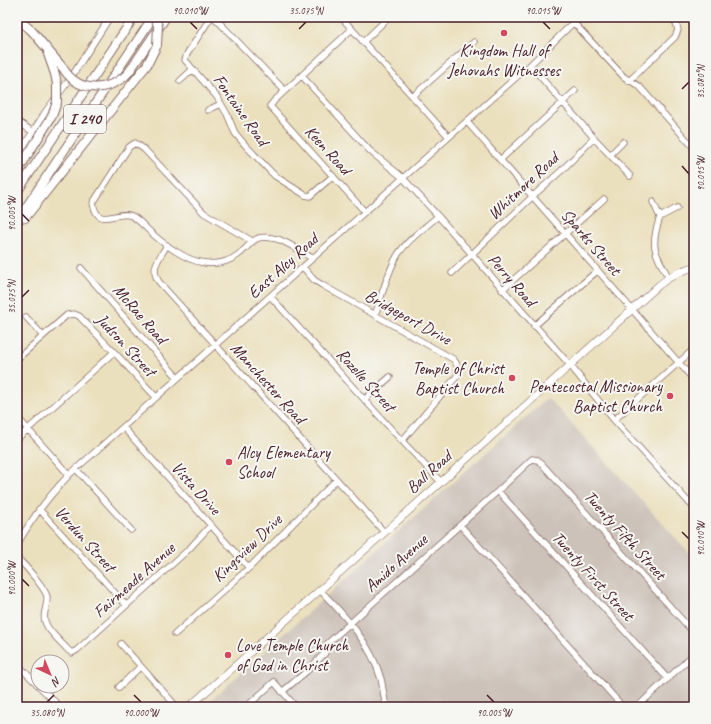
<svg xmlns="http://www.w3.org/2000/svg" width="711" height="724" font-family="Caveat,sans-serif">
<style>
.industrial{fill:#cdc2b9}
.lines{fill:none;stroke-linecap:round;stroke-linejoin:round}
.minor-casing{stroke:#82635e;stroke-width:7}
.major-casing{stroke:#82635e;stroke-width:8}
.highway-casing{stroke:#82635e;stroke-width:10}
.minor{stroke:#fff;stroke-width:5.5}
.major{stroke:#fff;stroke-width:7}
.highway{stroke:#fff;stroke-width:8}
.highway-bridge-casing{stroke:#82635e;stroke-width:10;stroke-linecap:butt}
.highway-bridge{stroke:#fff;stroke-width:8}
.ticks{fill:none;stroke:#4a1f2b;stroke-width:1.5}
.poi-dot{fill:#d1495b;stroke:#f6f6f2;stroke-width:1.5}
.labels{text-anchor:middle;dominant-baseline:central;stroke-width:4;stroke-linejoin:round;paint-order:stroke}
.shield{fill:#f6f6f2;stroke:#7e6067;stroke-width:1}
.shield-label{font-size:16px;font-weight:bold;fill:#4a1f2b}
.poi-label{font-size:17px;fill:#4a1f2b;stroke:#f6f6f2;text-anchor:end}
.street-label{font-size:17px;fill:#4a1f2b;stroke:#f6f6f2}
.neatline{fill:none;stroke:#4a1f2b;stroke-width:1.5}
.ticks-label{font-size:10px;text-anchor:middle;fill:#4a1f2b}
</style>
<rect width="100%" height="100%" fill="#f6f6f2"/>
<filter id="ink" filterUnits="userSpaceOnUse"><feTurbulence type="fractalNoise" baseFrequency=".025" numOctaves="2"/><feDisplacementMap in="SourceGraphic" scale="8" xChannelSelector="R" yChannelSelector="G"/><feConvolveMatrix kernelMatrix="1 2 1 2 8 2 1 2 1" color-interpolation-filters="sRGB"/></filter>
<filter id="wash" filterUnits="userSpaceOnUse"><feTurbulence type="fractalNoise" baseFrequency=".012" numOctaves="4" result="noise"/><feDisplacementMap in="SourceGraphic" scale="16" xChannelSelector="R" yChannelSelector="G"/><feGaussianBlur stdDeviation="0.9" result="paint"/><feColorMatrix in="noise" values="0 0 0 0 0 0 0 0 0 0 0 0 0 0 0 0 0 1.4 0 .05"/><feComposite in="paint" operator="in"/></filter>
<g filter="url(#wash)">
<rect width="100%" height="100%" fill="#ebe0bd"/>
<path class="industrial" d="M548 398 694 558V707H203L546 399Z"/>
</g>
<g filter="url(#ink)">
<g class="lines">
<g class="minor-casing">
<path id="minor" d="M211 17 187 54 185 60 217 97 227 114 235 133 246 146 275 176 305 195 310 196 333 176
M214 17 285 91
M341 17 449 137
M573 22 624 77 639 86 694 148
M352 29 274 101 270 106 365 212
M363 42 389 17
M530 65 594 138 630 176
M302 76 370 151 402 177 438 216 570 365 614 420 694 508
M180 81 193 69
M629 81 675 37 678 30 676 23 671 17
M413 96 474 42
M208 110 221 104
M17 121 33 132
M467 122 694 380
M610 155 623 142
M17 157 46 111 70 79 110 17
M500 160 575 91
M653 202 660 217
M252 241 204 213 144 149 135 143 129 147 93 203C98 231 117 209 132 216 140 220 147 230 155 236 165 245 187 260 200 262 213 265 227 263 238 255 254 243 252 233 277 239 286 241 303 253 312 258
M167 245C160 258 149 268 159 282L384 532
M303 267 314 280 322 285 453 359C458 364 459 369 457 376L402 441
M81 268 178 378
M452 273 533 196 561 171 594 138
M669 278C654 252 650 246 660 217L677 208
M502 290 604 199
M270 296 402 441 441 482
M375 315C382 296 388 269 399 253 409 238 425 228 438 216
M26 317 43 336
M534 326 597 271
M17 359 67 315 74 314 79 316 114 352 156 397
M365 399 390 377
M17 417 69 475
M614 420 694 349
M123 427 249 568
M17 439 114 352
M76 469 131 530
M498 491 668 679
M39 509 126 605
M460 525 623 707
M17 545C31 519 48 497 69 475L530 65 579 17
M17 558C24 564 46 589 47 597 48 606 41 615 46 624 49 632 62 643 68 650L72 653 77 650 189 549 211 525
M320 590C345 616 371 643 381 679 383 688 384 698 386 707
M175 634 249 568 336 480
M121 644 177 707
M17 664 38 685
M39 686 60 707
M119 687 140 667
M282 692 307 671 325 653 328 643 498 491 532 459 538 460 541 463 694 633
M246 707 274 682 296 707
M637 707 694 654"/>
</g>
<g class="major-casing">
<path id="major" d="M189 707 441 482 659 285C669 277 681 270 694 267"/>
</g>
<g class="highway-casing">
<path id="highway" d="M17 18 32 31 63 68
M48 54 55 74 57 84
M124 77 129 72 166 17
M17 172 52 116
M17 192 134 17
M25 218 147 65 157 45
M17 221 153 17"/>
</g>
<use href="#minor" class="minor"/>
<use href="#major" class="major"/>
<use href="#highway" class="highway"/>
<g class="highway-bridge-casing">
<path id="highway-bridge" d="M155 17 158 26 157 45
M63 68C77 91 103 93 124 77
M52 116 57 102V84"/>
</g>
<use href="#highway-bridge" class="highway-bridge"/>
</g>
</g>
<path class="ticks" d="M190 22 197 29M543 22 550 29M299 29 306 22M682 89 689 82M682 166 689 174M22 214 29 221M22 297 29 290M682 532 689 539M22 579 29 586M134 695 141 702M487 695 494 702M47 702 54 695"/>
<g class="poi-dot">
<circle cx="504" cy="33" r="4"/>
<circle cx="512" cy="378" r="4"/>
<circle cx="670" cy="396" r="4"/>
<circle cx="229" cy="462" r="4"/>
<circle cx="228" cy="655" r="4"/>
</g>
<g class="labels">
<rect class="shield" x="64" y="105" width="42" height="28" rx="3"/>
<g class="shield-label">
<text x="85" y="119">I 240</text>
</g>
<g class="poi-label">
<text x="504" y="50" text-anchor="middle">Kingdom Hall of<tspan x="504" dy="20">Jehovahs Witnesses</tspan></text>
<text x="504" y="368">Temple of Christ<tspan x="504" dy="20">Baptist Church</tspan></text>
<text x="662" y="386">Pentecostal Missionary<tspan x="662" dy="20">Baptist Church</tspan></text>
<text x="237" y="452" text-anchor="start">Alcy Elementary<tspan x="237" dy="20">School</tspan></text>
<text x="236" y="645" text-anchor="start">Love Temple Church<tspan x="236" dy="20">of God in Christ</tspan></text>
</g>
<g class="street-label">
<text transform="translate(241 110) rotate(55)">Fontaine Road</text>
<text transform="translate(328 150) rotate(48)">Keen Road</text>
<text transform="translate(523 186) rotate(-43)">Whitmore Road</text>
<text transform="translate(591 242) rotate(49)">Sparks Street</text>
<text transform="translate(283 266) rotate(-42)">East Alcy Road</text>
<text transform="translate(512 280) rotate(49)">Perry Road</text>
<text transform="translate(140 314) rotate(49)">McRae Road</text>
<text transform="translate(408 317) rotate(29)">Bridgeport Drive</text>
<text transform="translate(126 345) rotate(47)">Judson Street</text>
<text transform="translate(366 380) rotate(48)">Rozelle Street</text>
<text transform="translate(268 383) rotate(48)">Manchester Road</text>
<text transform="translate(429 472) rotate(-42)">Ball Road</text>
<text transform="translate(196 488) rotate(48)">Vista Drive</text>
<text transform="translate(625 535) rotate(48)">Twenty Fifth Street</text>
<text transform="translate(85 539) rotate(48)">Verdun Street</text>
<text transform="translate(247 548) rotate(-44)">Kingsview Drive</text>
<text transform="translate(396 563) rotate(-42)">Amido Avenue</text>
<text transform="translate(593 576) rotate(48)">Twenty First Street</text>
<text transform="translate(134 580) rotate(-42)">Fairmeade Avenue</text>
</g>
</g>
<rect width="711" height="724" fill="none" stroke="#f6f6f2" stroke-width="44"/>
<g transform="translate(50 674) rotate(136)"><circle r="19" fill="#f6f6f2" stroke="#b1a0a2"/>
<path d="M0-3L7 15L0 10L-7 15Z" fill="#d1495b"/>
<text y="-6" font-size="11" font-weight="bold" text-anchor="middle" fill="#4a1f2b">N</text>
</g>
<rect x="22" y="22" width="667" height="680" class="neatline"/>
<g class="ticks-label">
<text x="190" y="14">90.010°W</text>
<text x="306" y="14">35.075°N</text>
<text x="543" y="14">90.015°W</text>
<text transform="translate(700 82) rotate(-90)" y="4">35.080°N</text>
<text transform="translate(700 174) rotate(-90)" y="4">90.015°W</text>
<text transform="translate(11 214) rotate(-90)" y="4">90.005°W</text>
<text transform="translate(11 297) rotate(-90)" y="4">35.075°N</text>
<text transform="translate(700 539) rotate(-90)" y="4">90.010°W</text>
<text transform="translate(11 579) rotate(-90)" y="4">90.000°W</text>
<text x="47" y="716">35.080°N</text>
<text x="141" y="716">90.000°W</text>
<text x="494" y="716">90.005°W</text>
</g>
</svg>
